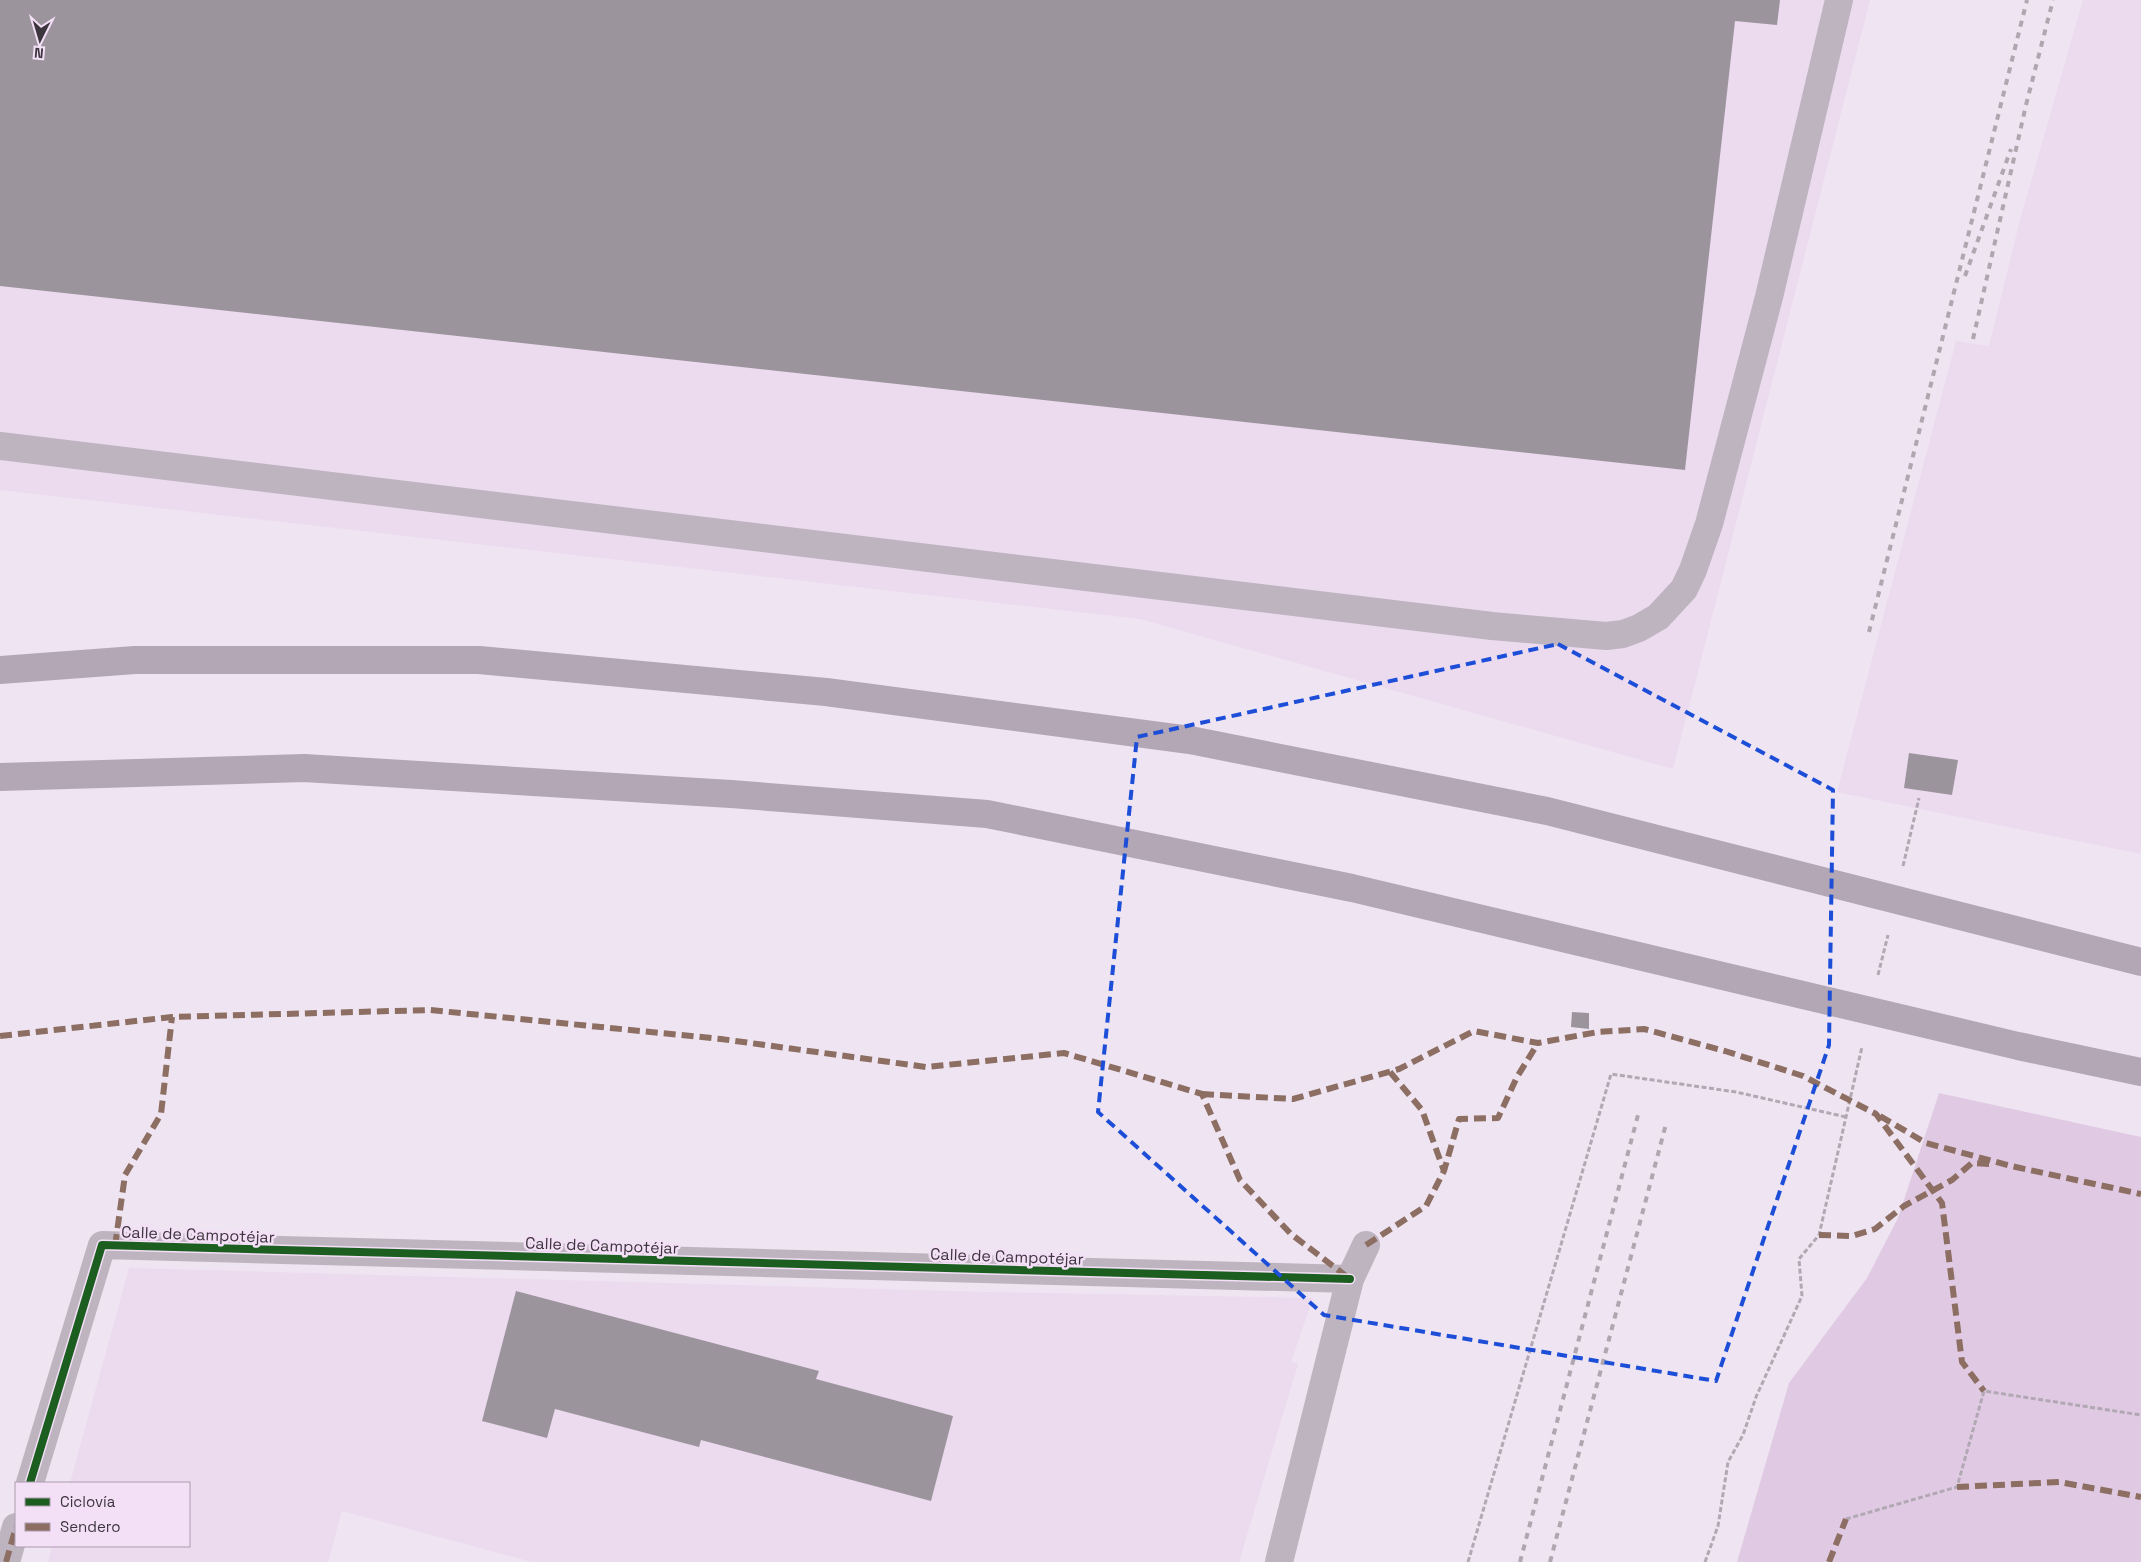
<svg xmlns="http://www.w3.org/2000/svg" width="2141" height="1562" viewBox="0 0 2141 1562" font-family="'Space Grotesk',sans-serif">
  <rect width="100%" height="100%" fill="#efe4f1"/>
  <g fill="#ecdaef">
    <polygon points="0,0 1870,0 1673,769 1140,619 0,490"/>
    <polygon points="2083,0 2141,0 2141,854 1837,792 1956,341 1989,346 2019,224"/>
    <polygon points="129,1268 986,1292 1313,1298 1291,1362 1298,1364 1239,1562 532,1562 342,1511 328,1562 48,1562 52,1546 189,1546 189,1483 70,1483"/>
  </g>
  <polygon fill="#e0cae3" points="1939,1093 2141,1137 2141,1562 1737,1562 1789,1383 1867,1278 1898,1218"/>
  <g fill="#9c949d">
    <polygon points="0,0 1780,0 1777,25 1735,21 1685,470 0,286"/>
    <polygon points="1909,753 1958,760 1952,795 1904,788"/>
    <polygon points="1572,1012 1589,1013 1589,1029 1571,1027"/>
    <polygon points="516,1291 819,1371 816,1379 953,1416 931,1501 701,1440 699,1447 555,1409 547,1438 482,1421"/>
  </g>
  <g fill="none" stroke-linecap="round" stroke-linejoin="round">
    <g stroke="#b1a8b3" stroke-width="3" stroke-dasharray="5 2.5" stroke-linecap="butt">
      <polyline points="1903,866 1919,798"/>
      <polyline points="1878,975 1888,935"/>
      <polyline points="1846,1519 1957,1487 1984,1391 2141,1415"/>
      <polyline points="1468,1562 1611,1074 1736,1092 1846,1117"/>
      <polyline points="1705,1562 1718,1526 1728,1462 1743,1435 1756,1397 1802,1296 1799,1259 1819,1235 1862,1047"/>
    </g>
    <g stroke="#beb4bf" stroke-width="28">
      <polyline points="0,446 1492,626 1606,636 1623,634 1639,628 1658,617 1684,589 1693,570 1709,524 1769,297 1839,0"/>
      <polyline points="30,1483 102,1245 1350,1279"/>
      <polyline points="6,1562 16,1527"/>
      <polyline points="1279,1562 1350,1279 1366,1245"/>
    </g>
    <g stroke="#b3a6b5" stroke-width="28">
      <polyline points="0,670 135,660 479,660 826,692 1190,740 1547,811 2141,962"/>
      <polyline points="0,777 304,768 731,794 987,814 1352,888 2018,1046 2141,1072"/>
    </g>
    <g stroke="#afa7b0" stroke-width="4" stroke-dasharray="6 6" stroke-linecap="butt">
      <polyline points="1965,276 2011,149"/>
      <polyline points="1973,339 2026,105 2053,0"/>
      <polyline points="1869,632 2027,0"/>
      <polyline points="1520,1562 1638,1115"/>
      <polyline points="1550,1562 1666,1124"/>
    </g>
    <g stroke="#8d6e63" stroke-width="6" stroke-dasharray="12 6" stroke-linecap="butt">
      <polyline points="0,1036 172,1017 430,1010 721,1039 926,1067 1064,1053 1202,1094 1240,1180 1291,1234 1350,1279"/>
      <polyline points="1390,1072 1422,1110 1444,1171"/>
      <polyline points="1202,1094 1293,1099 1399,1069 1474,1031 1538,1043 1598,1032 1644,1029 1725,1051 1803,1076 1876,1114 1942,1203 1962,1362 1984,1391"/>
      <polyline points="1880,1116 1926,1143 2011,1166 2141,1194"/>
      <polyline points="1819,1235 1852,1236 1875,1229 1904,1206 1952,1180 1972,1163 1991,1164"/>
      <polyline points="1366,1245 1426,1206 1444,1171 1459,1119 1498,1118 1517,1077 1538,1043"/>
      <polyline points="115,1246 125,1175 161,1114 172,1017"/>
      <polyline points="1957,1487 2059,1482 2141,1497"/>
      <polyline points="6,1562 16,1527"/>
      <polyline points="1829,1562 1846,1519"/>
    </g>
    <defs>
      <polyline id="cycleway" points="30,1483 102,1245 1350,1279"/>
    </defs>
    <use href="#cycleway" stroke="#f3dff6" stroke-width="11"/>
    <use href="#cycleway" stroke="#1b5e20" stroke-width="8"/>
  </g>
  <path fill="none" stroke="#1d4ed8" stroke-width="4" stroke-dasharray="10 6" stroke-linejoin="round" d="M1558,644L1833,790L1829,1045L1716,1381L1324,1315L1098,1112L1137,737Z"/>
  <g text-anchor="middle" stroke-width="5" stroke-linejoin="round" paint-order="stroke">
    <g font-size="16" fill="#3e363f" stroke="#f3dff6">
      <text transform="translate(198 1234) rotate(2)" y="6">Calle de Campotéjar</text>
      <text transform="translate(602 1245) rotate(2)" y="6">Calle de Campotéjar</text>
      <text transform="translate(1007 1256) rotate(2)" y="6">Calle de Campotéjar</text>
    </g>
  </g>
  <rect x="15" y="1482" width="175" height="65" fill="#f3dff6" stroke="#ab9bad"/>
  <rect x="25" y="1498" width="25" height="8" fill="#1b5e20" stroke="#ab9bad"/>
  <text x="60" y="1507" font-size="15" fill="#3e363f">Ciclovía</text>
  <rect x="25" y="1523" width="25" height="8" fill="#8d6e63" stroke="#ab9bad"/>
  <text x="60" y="1532" font-size="15" fill="#3e363f">Sendero</text>
  <g transform="translate(40 40) rotate(185)" stroke="#f3dff6" stroke-width="4" paint-order="stroke">
  <path d="M0-4L9 19L0 12L-9 19Z" fill="#3e363f"/>
  <text y="-8" font-size="14" font-weight="bold" text-anchor="middle" fill="#3e363f">N</text>
  </g>
</svg>
